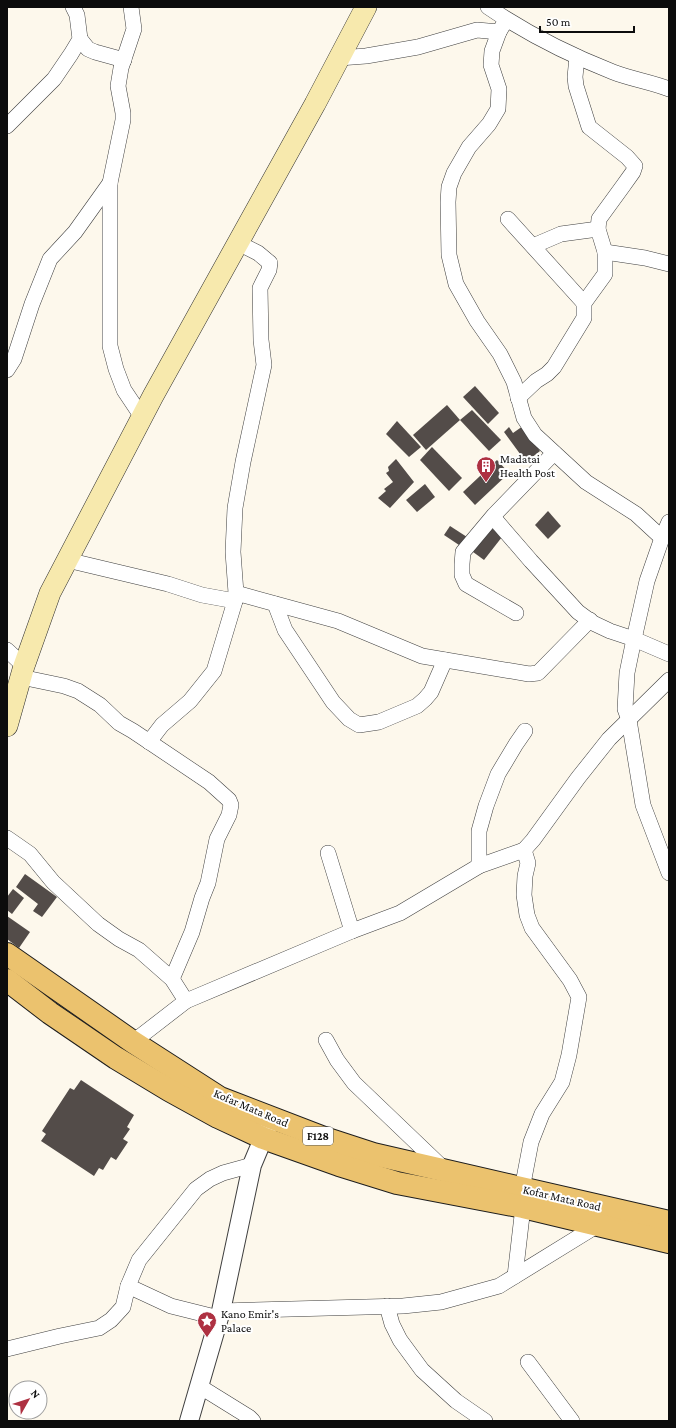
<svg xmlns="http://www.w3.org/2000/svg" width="676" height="1428" viewBox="0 0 676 1428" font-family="'Crimson Pro',serif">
  <rect width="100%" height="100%" fill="#fdf8ec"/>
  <g fill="#534c49">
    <polygon points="475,386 499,413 488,424 463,397"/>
    <polygon points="447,405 460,420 426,450 413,435"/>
    <polygon points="472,410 501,440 489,451 460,420"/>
    <polygon points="397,421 421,447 409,457 386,434"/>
    <polygon points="523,426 540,451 526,462 504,432 509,427 513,433"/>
    <polygon points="432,447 462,478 449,491 420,460"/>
    <polygon points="396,459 414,482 390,508 378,498 386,491 384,489 393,482 386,473 389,471 388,467"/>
    <polygon points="497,460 509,473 475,505 463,492"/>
    <polygon points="425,484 435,497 417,512 406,500"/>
    <polygon points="548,511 561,526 548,539 535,525"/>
    <polygon points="488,525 502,537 484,560 469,549"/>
    <polygon points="450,526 467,537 462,547 444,535"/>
    <polygon points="25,874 57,897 42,917 33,911 38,904 16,887"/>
    <polygon points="13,889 24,898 12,914 7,910 7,897"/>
    <polygon points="7,916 30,932 19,948 7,939"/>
    <polygon points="81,1080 134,1115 127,1127 130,1129 123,1139 128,1142 116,1160 111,1157 103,1170 99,1168 94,1176 41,1141 46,1134 42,1131 70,1088 74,1090"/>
  </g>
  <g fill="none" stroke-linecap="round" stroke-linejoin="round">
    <defs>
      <g id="minor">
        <polyline points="131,7 134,29 121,68 118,86 123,113 123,120 110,183 110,346 116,369 124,390 142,417"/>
        <path d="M488,7C526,33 570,55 613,72C631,79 651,82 669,89"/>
        <polyline points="506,20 499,32 492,51 491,65 499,89 498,109 489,124 469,147 454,173 449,187 448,202 449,255 456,284 477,321 500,354 514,382 524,418 535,435 586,482 636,514 662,538"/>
        <polyline points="80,39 88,49 95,52 124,60"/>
        <polyline points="339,58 366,56 418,47 477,30 499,32"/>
        <polyline points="7,126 54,79 71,54 80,39 77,15 73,7"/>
        <polyline points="508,219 584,303"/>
        <polyline points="533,246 561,234 598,229"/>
        <polyline points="605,252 645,258 669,264"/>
        <polyline points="7,370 14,359 32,304 50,259 75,232 110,183"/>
        <polyline points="518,398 536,381 547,374 554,367 584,318 584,303 605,274 605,252 598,229 599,219 623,186 633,172 635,166 627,157 589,127 576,86 575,77 577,57"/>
        <polyline points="493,517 531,561 578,612 593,623 610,631 634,639 669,654"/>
        <polyline points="669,522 662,538 647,581 634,639 627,673 625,709 629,720 643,805 669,873"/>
        <polyline points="67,560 168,584 202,595 235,601"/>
        <polyline points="236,593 338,621 422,656 529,674 538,673 590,620"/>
        <polyline points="275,604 285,630 333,702 349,719 359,725 379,722 417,706 425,699 431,692 445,660"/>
        <polyline points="516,613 466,584 462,575 462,564 463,552 494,515 554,453"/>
        <polyline points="7,650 24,666"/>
        <polyline points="21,677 64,686 78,691 100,705 119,723 133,731 209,782 229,800 231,805 229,815 217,839 208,883 202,898 192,932 172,979"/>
        <polyline points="149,742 162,725 190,701 214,671 235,601 236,593 233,552 235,508 243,462 264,365 261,340 260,288 269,270 270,263 258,253 238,243"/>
        <polyline points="7,838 30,854 53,882 98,924 119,939 139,950 172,979 186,1001"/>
        <polyline points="328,853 352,931"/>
        <polyline points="479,866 479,831 486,806 498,774 516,744 525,731"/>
        <polyline points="326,1040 337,1060 354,1083 444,1169"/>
        <polyline points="133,1042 186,1001 352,931 400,913 479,866 524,850 533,840 578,778 609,739 669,680"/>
        <polyline points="522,1189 531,1142 542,1114 562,1082 569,1055 579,997 570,980 532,928 527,915 524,895 525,876 528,863 524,850"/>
        <polyline points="515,1276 523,1207"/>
        <polyline points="387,1306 392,1324 400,1340 422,1370 456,1401 485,1421"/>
        <polyline points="221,1311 403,1306 441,1302 499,1286 598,1225"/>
        <polyline points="219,1318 171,1306 128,1286 139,1260 196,1189 210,1179 223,1173 252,1165"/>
        <polyline points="7,1349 60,1336 99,1328 111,1320 123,1307 128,1286"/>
        <polyline points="528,1362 572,1421"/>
        <polyline points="199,1386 249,1417 253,1421"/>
      </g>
      <polyline id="tertiary" points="189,1421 221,1311 252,1165 268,1127"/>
      <polyline id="secondary" points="7,726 24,666 50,593 153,396 315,104 366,7"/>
      <g id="primary">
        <polyline points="7,954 133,1042 220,1098 324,1138 373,1154 669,1222"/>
        <polyline points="7,980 50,1013 116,1058 169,1090 218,1117 263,1138 339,1165 397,1183 523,1207 669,1242"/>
      </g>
    </defs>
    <use href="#minor" stroke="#3f3f3f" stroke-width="16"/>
    <use href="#tertiary" stroke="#3f3f3f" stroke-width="20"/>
    <use href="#secondary" stroke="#2e2e2e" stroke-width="22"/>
    <use href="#primary" stroke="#1d1d1d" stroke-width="24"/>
    <use href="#minor" stroke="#fff" stroke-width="15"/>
    <use href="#tertiary" stroke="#fff" stroke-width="18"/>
    <use href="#secondary" stroke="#f7e9ad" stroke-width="21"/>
    <use href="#primary" stroke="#ebc26e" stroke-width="22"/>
  </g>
  <defs>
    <symbol id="building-pin" viewBox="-11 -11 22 30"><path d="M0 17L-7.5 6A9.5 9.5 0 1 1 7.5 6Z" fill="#ae3142" stroke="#fff"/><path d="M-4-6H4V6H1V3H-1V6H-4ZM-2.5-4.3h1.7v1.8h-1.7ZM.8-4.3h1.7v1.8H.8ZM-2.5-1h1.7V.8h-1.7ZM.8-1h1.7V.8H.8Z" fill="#fff"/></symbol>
    <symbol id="sight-pin" viewBox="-11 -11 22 30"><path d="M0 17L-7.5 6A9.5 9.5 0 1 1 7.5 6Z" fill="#ae3142" stroke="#fff"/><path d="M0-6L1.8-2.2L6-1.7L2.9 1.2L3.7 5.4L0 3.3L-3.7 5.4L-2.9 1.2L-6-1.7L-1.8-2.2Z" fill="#fff"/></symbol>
  </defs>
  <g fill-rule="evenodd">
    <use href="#building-pin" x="475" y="455" width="22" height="30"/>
    <use href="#sight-pin" x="196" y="1310" width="22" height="30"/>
  </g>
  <g text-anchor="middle" stroke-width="4" stroke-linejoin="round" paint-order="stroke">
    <rect fill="#fff" stroke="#555" stroke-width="1" x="303" y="1127" width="30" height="18" rx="3"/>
    <g font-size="11" font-weight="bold" fill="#0c0c0c">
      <text x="318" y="1140">F128</text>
    </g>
    <g font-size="12" fill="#0c0c0c" stroke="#fff" text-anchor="start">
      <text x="500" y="463">Madatai<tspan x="500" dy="14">Health Post</tspan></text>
      <text x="221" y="1318">Kano Emir's<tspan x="221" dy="14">Palace</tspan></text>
    </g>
    <g font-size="12" fill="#0c0c0c" stroke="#fff">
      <text transform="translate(251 1108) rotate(23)" y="4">Kofar Mata Road</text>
      <text transform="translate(562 1198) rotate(13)" y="4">Kofar Mata Road</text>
    </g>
  </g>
  <rect width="676" height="1428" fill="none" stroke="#0c0c0c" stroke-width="16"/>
  <g transform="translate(28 1400) rotate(51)"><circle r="19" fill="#ffffff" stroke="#9e9e9e"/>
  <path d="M0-3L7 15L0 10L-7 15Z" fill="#ae3142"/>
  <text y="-6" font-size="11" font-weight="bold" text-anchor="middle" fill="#0c0c0c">N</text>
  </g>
  <path d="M540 26v6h94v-6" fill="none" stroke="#0c0c0c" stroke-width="2"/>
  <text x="546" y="26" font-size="12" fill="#0c0c0c" stroke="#ffffff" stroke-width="3" paint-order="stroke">50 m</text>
</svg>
